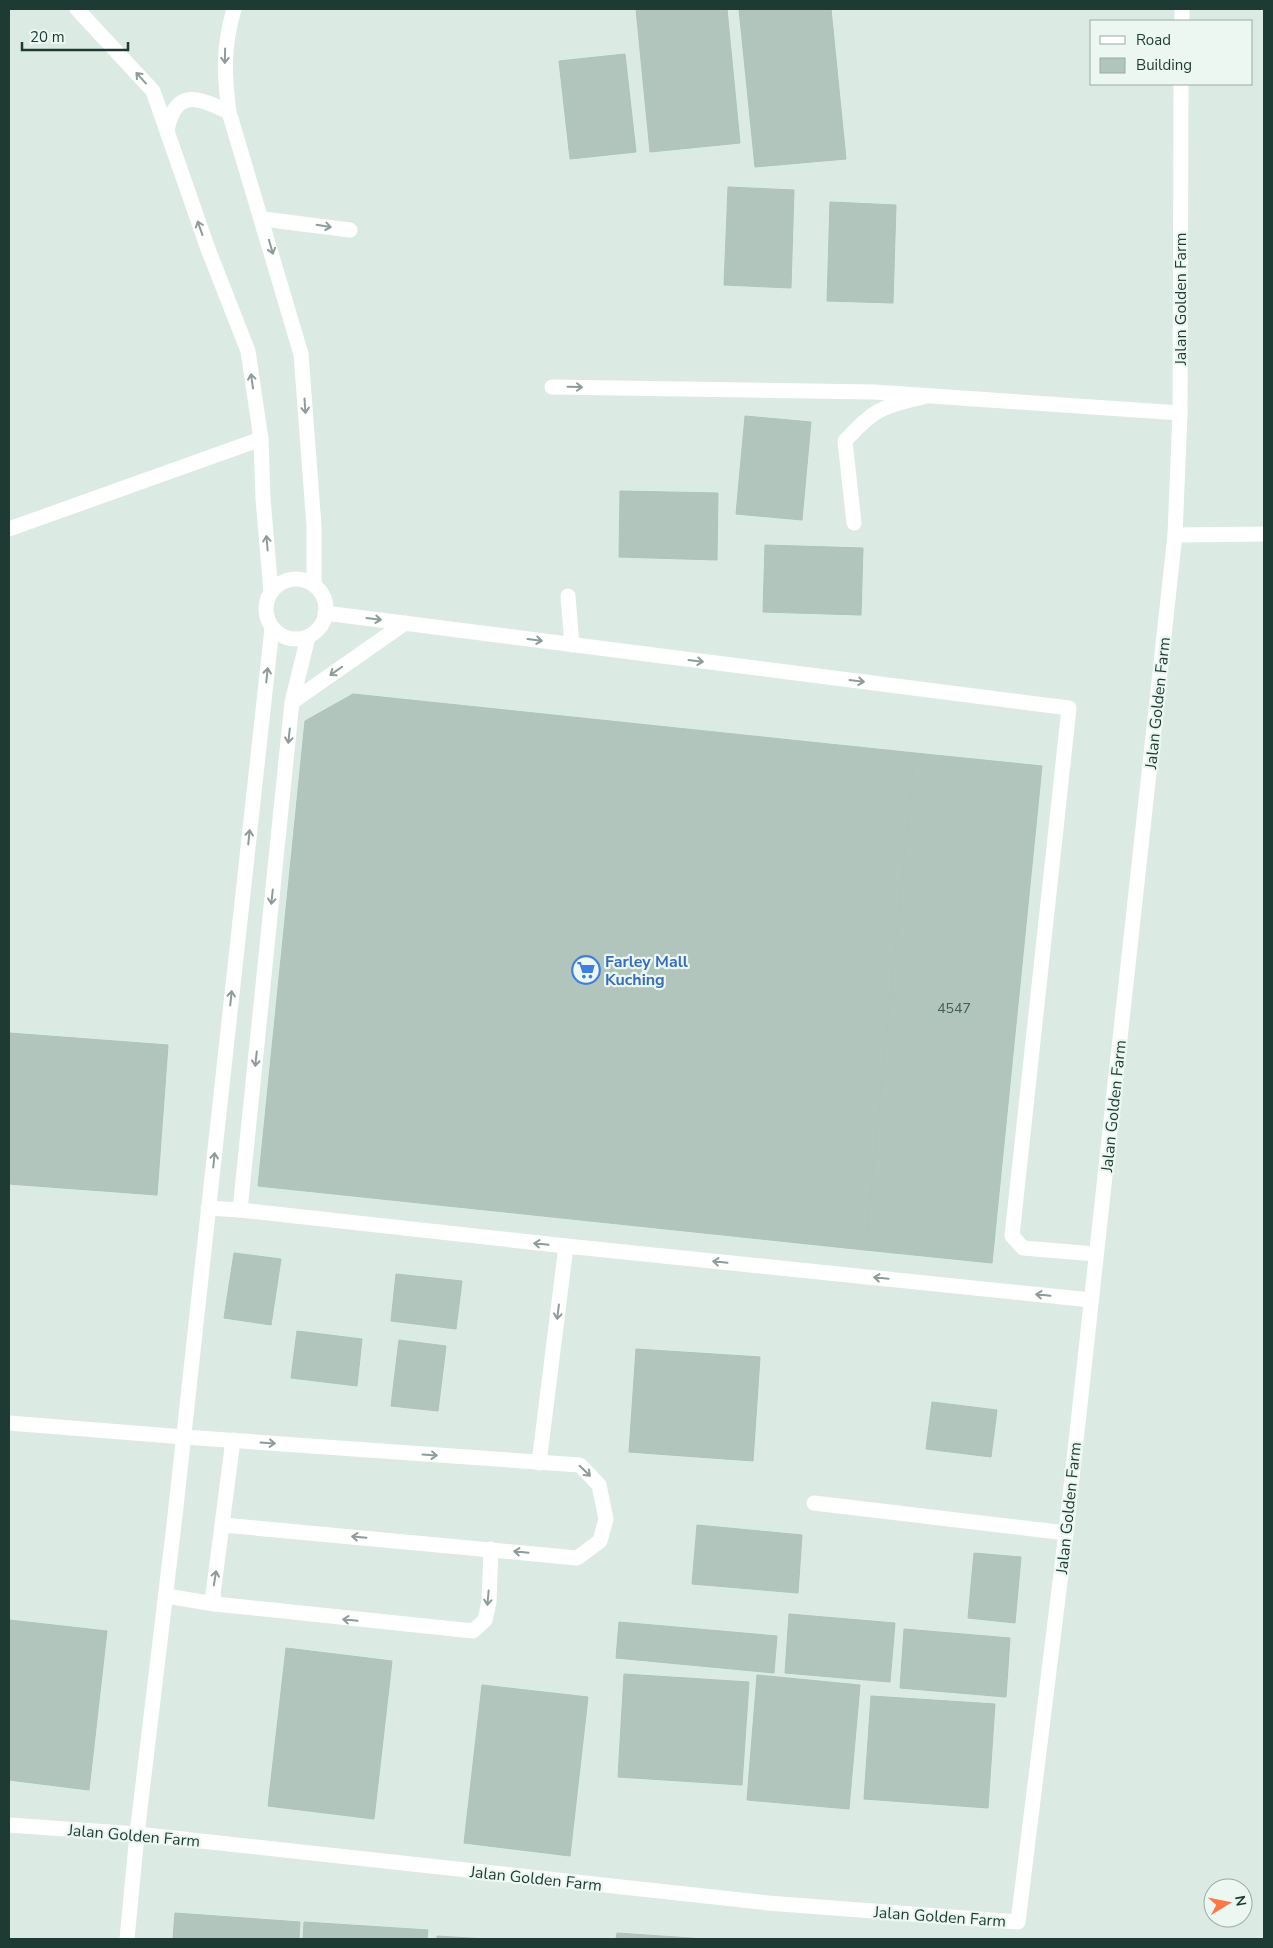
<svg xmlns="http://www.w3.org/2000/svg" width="1273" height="1948" viewBox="0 0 1273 1948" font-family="'Nunito Sans',sans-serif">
  <rect width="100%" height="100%" fill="#dceae4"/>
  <g fill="#b1c5bd" stroke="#aec4bb">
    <polygon points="636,9 727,9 740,143 650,152"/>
    <polygon points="739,9 831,9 846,159 755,167"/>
    <polygon points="625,54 636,152 570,159 559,61"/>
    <polygon points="728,187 794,190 791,288 724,285"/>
    <polygon points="830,202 896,205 893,303 827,301"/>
    <polygon points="745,416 811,422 802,520 736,514"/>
    <polygon points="620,491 718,493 717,560 619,557"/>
    <polygon points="765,545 863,548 861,615 763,612"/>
    <polygon points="353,694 915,753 865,1250 258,1186 305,721"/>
    <polygon points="915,753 1042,766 992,1263 865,1250"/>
    <polygon points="9,1033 168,1045 157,1195 9,1184"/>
    <polygon points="234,1253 281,1259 271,1325 224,1318"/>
    <polygon points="396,1274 462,1281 456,1329 391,1321"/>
    <polygon points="297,1331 362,1339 357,1386 291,1378"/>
    <polygon points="399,1340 446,1346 438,1411 391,1406"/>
    <polygon points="636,1349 760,1357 753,1461 629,1452"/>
    <polygon points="932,1402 997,1410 991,1457 926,1449"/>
    <polygon points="697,1525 802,1535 798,1593 692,1584"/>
    <polygon points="974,1553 1021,1557 1015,1623 968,1618"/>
    <polygon points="789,1614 895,1623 890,1682 785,1673"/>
    <polygon points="9,1620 107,1631 89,1790 9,1780"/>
    <polygon points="619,1622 777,1636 774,1673 616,1658"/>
    <polygon points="904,1629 1010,1638 1006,1697 900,1688"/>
    <polygon points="286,1648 392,1661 374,1819 268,1806"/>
    <polygon points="624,1674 749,1682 742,1785 618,1777"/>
    <polygon points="757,1675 860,1685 849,1809 747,1800"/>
    <polygon points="482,1685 588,1697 570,1856 464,1843"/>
    <polygon points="871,1696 995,1704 988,1808 864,1799"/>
    <polygon points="175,1913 300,1922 299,1939 173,1939"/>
    <polygon points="304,1922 428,1930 427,1939 303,1939"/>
    <polygon points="617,1933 705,1939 616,1939"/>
    <polygon points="437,1936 487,1939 437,1939"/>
  </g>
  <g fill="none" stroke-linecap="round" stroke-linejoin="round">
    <g stroke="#fff" stroke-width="15">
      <polyline points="263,219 350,230"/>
      <path d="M854,523L845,441C874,409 881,407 923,397"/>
      <polyline points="1175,535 1264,534"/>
      <polyline points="568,596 572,645"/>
      <polyline points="325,613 1069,708 1012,1236 1023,1248 1096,1254"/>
      <polyline points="292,702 405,623"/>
      <polyline points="240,1210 566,1246 1091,1300"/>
      <polyline points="184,1437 580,1465 599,1485 606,1519 600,1541 577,1558 223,1525"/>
      <polyline points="233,1440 213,1594 215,1604 473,1631 485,1620 489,1602 491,1549"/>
      <polyline points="539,1463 566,1246"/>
      <polyline points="166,1596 215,1604"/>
    </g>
    <g stroke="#fff" stroke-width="15">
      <polyline points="77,9 153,91 208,249 248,351 261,439 263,499 271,592"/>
      <path d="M234,9C223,47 224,73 229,112L301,354L314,526V585"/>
      <polyline points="1182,21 1182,9"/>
      <path d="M167,130C176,87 198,98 229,112"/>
      <polyline points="552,387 874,392 1180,413"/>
      <polyline points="9,529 261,439"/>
      <circle cx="296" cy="609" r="30"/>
      <polyline points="208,1208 240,1210 292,702 308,637"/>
      <polyline points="9,1423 184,1437"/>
      <polyline points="814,1503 1066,1533"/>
      <polyline points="9,1825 137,1834 768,1903 1018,1922 1066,1533 1175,535 1180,413 1181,84"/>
      <polyline points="127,1939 137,1834 175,1516 272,628"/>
    </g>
  </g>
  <defs><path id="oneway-shaft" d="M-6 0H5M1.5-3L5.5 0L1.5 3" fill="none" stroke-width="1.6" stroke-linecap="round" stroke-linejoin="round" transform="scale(1.25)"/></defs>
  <g stroke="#8e9c99">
    <use href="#oneway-shaft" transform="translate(225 56) rotate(91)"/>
    <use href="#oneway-shaft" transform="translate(141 78) rotate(-132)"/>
    <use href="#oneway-shaft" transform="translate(324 226) rotate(9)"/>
    <use href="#oneway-shaft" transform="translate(200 228) rotate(-109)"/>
    <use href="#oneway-shaft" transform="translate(271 247) rotate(74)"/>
    <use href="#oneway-shaft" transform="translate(252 381) rotate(-98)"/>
    <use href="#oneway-shaft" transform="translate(575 387) rotate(1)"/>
    <use href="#oneway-shaft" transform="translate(305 406) rotate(86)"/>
    <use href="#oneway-shaft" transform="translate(267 543) rotate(-95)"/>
    <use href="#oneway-shaft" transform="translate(374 619) rotate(7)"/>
    <use href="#oneway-shaft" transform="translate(535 640) rotate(7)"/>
    <use href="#oneway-shaft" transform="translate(696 661) rotate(7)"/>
    <use href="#oneway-shaft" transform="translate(336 671) rotate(145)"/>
    <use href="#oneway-shaft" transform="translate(267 675) rotate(-84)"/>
    <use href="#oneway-shaft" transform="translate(857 681) rotate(7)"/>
    <use href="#oneway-shaft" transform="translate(289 736) rotate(96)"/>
    <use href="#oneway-shaft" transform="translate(249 837) rotate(-84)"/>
    <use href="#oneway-shaft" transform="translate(272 897) rotate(96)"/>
    <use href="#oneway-shaft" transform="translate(231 998) rotate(-84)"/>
    <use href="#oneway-shaft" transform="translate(256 1059) rotate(96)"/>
    <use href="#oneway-shaft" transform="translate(214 1160) rotate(-84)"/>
    <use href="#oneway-shaft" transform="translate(541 1244) rotate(-174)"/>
    <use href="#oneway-shaft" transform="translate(720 1262) rotate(-174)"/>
    <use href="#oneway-shaft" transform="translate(881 1278) rotate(-174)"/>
    <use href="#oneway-shaft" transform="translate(1043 1295) rotate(-174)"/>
    <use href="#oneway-shaft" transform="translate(558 1312) rotate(97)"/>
    <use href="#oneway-shaft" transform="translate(268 1443) rotate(4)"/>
    <use href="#oneway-shaft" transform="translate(430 1455) rotate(4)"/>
    <use href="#oneway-shaft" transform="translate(585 1471) rotate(44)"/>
    <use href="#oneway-shaft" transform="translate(359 1537) rotate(-175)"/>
    <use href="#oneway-shaft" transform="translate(521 1552) rotate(-174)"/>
    <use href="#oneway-shaft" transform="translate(215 1578) rotate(-81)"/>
    <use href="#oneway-shaft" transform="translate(488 1598) rotate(95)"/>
    <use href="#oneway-shaft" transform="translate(350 1620) rotate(-174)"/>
  </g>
  <defs>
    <symbol id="supermarket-ring" viewBox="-11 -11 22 22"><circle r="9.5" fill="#ecf7f2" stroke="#3f7fe0" stroke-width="1.5"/><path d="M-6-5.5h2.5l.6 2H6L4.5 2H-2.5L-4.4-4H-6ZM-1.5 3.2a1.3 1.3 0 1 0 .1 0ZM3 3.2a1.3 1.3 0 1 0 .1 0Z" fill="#3f7fe0"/></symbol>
  </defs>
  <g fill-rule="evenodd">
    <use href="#supermarket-ring" x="570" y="954" width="32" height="32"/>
  </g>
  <g text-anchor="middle" stroke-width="4.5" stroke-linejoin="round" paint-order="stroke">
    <g font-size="14" fill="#425d56">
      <text x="954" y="1013">4547</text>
    </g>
    <g font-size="16" fill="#1d3a33" stroke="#ecf7f2">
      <text transform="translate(1180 299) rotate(-90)" y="6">Jalan Golden Farm</text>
      <text transform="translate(1157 703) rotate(-84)" y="6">Jalan Golden Farm</text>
      <text transform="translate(1113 1106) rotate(-84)" y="6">Jalan Golden Farm</text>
      <text transform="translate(1068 1508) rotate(-84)" y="6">Jalan Golden Farm</text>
      <text transform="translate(134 1835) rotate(5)" y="6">Jalan Golden Farm</text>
      <text transform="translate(536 1878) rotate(6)" y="6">Jalan Golden Farm</text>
      <text transform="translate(940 1916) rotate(4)" y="6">Jalan Golden Farm</text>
    </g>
    <g font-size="16" font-weight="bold" fill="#366cbe" stroke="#ecf7f2" text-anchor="start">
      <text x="605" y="967">Farley Mall<tspan x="605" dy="18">Kuching</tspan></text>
    </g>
  </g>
  <rect width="1273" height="1948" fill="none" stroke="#1d3a33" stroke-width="20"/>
  <rect x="1090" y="20" width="162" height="65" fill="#ecf7f2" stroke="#99aba6"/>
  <rect x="1100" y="36" width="25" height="8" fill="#ffffff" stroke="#99aba6"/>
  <text x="1136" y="45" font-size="15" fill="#1d3a33">Road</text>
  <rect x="1100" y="58" width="25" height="15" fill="#b1c5bd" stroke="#99aba6"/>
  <text x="1136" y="70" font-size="15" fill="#1d3a33">Building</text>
  <g transform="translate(1228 1903) rotate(80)"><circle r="24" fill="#ecf7f2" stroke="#99aba6"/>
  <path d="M0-4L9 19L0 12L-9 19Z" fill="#fe7846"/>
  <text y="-8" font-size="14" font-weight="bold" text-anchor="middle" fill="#1d3a33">N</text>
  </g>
  <path d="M22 42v8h106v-8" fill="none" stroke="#1d3a33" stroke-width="2.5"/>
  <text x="30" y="42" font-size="15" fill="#1d3a33" stroke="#ecf7f2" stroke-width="4" paint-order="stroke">20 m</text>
</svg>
